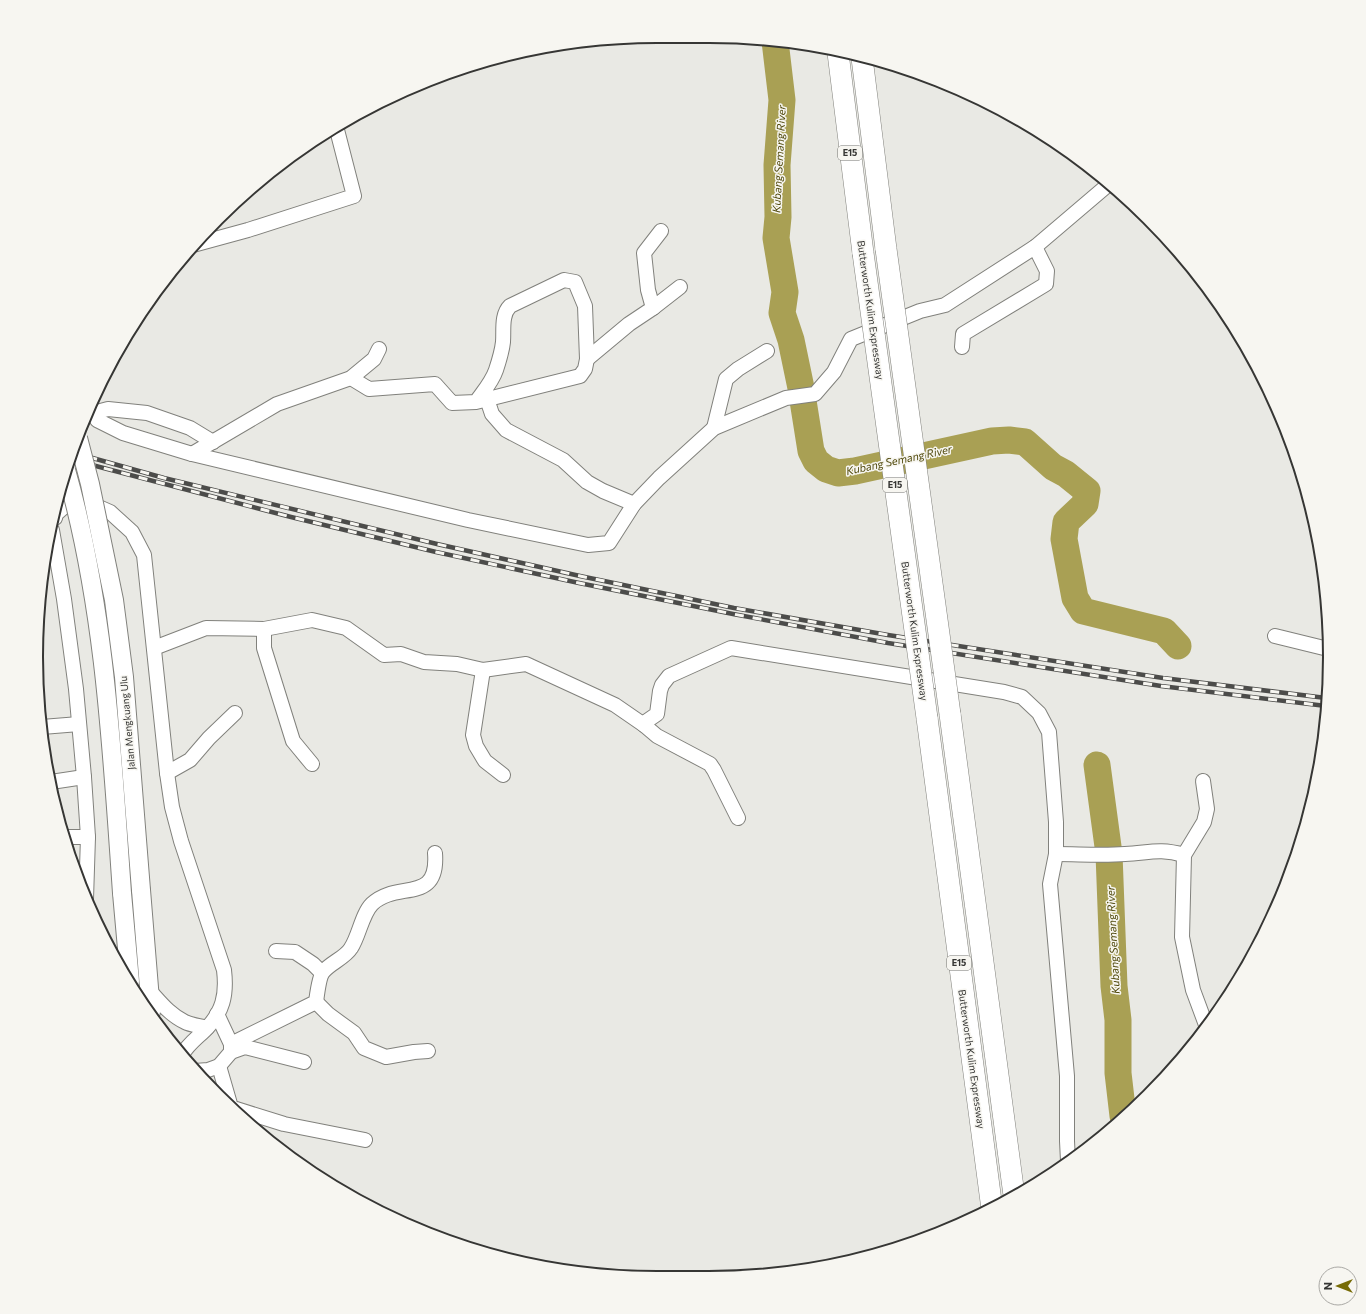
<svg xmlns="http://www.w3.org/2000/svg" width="1366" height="1314" viewBox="0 0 1366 1314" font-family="Commissioner,sans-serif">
  <rect width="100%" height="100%" fill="#e9e9e4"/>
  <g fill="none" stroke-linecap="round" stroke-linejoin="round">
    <g stroke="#a9a054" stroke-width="27">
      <polyline points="775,41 782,100 777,165 778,217 776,238 785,292 782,313 791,340 801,388 811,451 816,461 826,469 838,473 855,471 992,441 1009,440 1025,442 1053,467 1066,474 1087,491 1085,504 1066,522 1064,539 1075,598 1083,611 1164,631 1178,646"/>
      <polyline points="1097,765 1109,854 1114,986 1118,1020 1118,1073 1123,1116"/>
    </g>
    <defs>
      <g id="minor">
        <polyline points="193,245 248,230 354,196 336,126"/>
        <polyline points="653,308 680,287"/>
        <polyline points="962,347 963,334 1046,284 1047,271 1035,247"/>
        <polyline points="587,359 629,324 653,308 648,290 644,253 661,231"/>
        <path d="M351,378L369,389L435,384L452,403L476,402C483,392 492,382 496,370C499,361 502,351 503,342C504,330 501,315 510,306L564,280L575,282L585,306L587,359L585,369L580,376L476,402"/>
        <polyline points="487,399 492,414 506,430 563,460 587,482 603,491 634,504"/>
        <polyline points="91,410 97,420 123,433 192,454 468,520 588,545 609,543 634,504 659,478 714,428 786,398 815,394 834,372 851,339 920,311 945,305 1035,247 1109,184"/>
        <polyline points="93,413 108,409 147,413 190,428 213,442"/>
        <polyline points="714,428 726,379 738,369 767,351"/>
        <polyline points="192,454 277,404 351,378 374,359 379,349"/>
        <path d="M55,518L56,514L65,506L85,501L110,512L132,532L144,555L167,773L172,807L181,841L224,970C227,995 223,1012 205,1030C197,1038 187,1045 182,1055"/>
        <polyline points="52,530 64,599 76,689 84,777 88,837 86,899"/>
        <polyline points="264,629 264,648 293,741 312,764"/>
        <polyline points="1275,636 1328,649"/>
        <polyline points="154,648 206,628 264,629 312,620 346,628 384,655 401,654 424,662 457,664 483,670 526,664 615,705 644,725 657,736 710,764 714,770 738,818"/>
        <polyline points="483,670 473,735 476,746 485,761 503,775"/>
        <polyline points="644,725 644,723 657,714 660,691 662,685 669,676 731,648 1004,692 1022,697 1039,713 1049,732 1056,822 1056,854 1050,884 1067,1076 1067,1141 1068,1161"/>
        <polyline points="42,727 79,724"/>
        <polyline points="167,773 190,760 209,738 235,713"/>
        <polyline points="51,782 84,777"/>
        <polyline points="64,837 88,837"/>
        <path d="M1056,854C1079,854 1102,856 1125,854C1149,853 1159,848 1184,855L1204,822L1207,809L1203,781"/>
        <polyline points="1184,855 1182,937 1193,990 1206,1025"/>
        <polyline points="276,951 295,952 313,964 322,973"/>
        <path d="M149,990C160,1002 170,1015 185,1022C191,1025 200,1026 207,1028"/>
        <polyline points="316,1002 328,1014 354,1033 364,1048 386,1057 414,1052 428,1051"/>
        <polyline points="217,1014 231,1044 231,1052"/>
        <path d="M231,1044L316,1002C317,995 319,977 323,972C330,963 345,958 351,948C359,936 362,914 372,904C397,880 439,905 435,853"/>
        <polyline points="219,1066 230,1104"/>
        <polyline points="195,1071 208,1070 219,1066 231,1052 245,1047 304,1062"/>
        <polyline points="236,1109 284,1124 365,1140"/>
      </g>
      <g id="major">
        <polyline points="141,890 151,1012"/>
        <polyline points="122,893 130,982"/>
      </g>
      <g id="highway">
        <polyline points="838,53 863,253"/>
        <polyline points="862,58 886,249"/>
        <polyline points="950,714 1014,1195"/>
        <polyline points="927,718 992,1209"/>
      </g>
    </defs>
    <use href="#minor" stroke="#81817c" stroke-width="16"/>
    <use href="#major" stroke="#81817c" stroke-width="20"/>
    <use href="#highway" stroke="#81817c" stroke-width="22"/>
    <use href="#minor" stroke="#fff" stroke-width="14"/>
    <use href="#major" stroke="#fff" stroke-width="18"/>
    <use href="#highway" stroke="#fff" stroke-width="21"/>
    <defs>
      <g id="rail">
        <polyline points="71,452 164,478 437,544 580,576 734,608 888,635 1163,678 1326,698"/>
        <polyline points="69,459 291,517 436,552 579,583 733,614 888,643 1161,686 1326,706"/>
      </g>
    </defs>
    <use href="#rail" stroke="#4c4c4a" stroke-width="4.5"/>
    <use href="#rail" stroke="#f7f6f1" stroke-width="3" stroke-dasharray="9" stroke-linecap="butt"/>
    <defs>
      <g id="major-bridge">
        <polyline points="78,438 90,484 114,600 124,677 141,890"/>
        <path d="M66,470C105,607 112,751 122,893"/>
      </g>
      <g id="highway-bridge">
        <polyline points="886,249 950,714"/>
        <polyline points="863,253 927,718"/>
      </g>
    </defs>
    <use href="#major-bridge" stroke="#81817c" stroke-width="20" stroke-linecap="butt"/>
    <use href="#highway-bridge" stroke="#81817c" stroke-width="22" stroke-linecap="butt"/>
    <use href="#major-bridge" stroke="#fff" stroke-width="18"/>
    <use href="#highway-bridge" stroke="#fff" stroke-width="21"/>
  </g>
  <g text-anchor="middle" stroke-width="3" stroke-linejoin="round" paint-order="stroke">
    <g fill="#f7f6f1" stroke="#70706d" stroke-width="1">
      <rect x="838" y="146" width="24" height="14" rx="3"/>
      <rect x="883" y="478" width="24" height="14" rx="3"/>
      <rect x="947" y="956" width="24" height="14" rx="3"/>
    </g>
    <g font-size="9" font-weight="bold" fill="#363634">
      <text x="850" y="156">E15</text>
      <text x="895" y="488">E15</text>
      <text x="959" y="966">E15</text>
    </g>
    <g font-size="10" fill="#363634" stroke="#f7f6f1">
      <text transform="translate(871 310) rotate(82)" y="4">Butterworth Kulim Expressway</text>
      <text transform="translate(915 631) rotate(82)" y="4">Butterworth Kulim Expressway</text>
      <text transform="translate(127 723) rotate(-95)" y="4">Jalan Mengkuang Ulu</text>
      <text transform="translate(972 1059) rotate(82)" y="4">Butterworth Kulim Expressway</text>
    </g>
    <g font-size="11" font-style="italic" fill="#50490c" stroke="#f7f6f1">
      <text transform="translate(779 159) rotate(-87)" y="4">Kubang Semang River</text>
      <text transform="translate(899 460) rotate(-12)" y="4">Kubang Semang River</text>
      <text transform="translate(1113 940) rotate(-93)" y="4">Kubang Semang River</text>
    </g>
  </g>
  <path d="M0 0H1366V1314H0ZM657 43H709A614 614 0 0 1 1323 657V657A614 614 0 0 1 709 1271H657A614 614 0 0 1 43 657V657A614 614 0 0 1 657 43Z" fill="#f7f6f1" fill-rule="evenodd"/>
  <path fill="none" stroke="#363634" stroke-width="2" d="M657 43H709A614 614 0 0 1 1323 657V657A614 614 0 0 1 709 1271H657A614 614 0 0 1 43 657V657A614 614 0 0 1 657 43Z"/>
  <g transform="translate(1338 1286) rotate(270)"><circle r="19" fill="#f7f6f1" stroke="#aaa9a5"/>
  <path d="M0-3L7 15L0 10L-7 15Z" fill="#776b05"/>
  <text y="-6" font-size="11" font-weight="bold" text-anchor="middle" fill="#363634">N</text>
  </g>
</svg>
